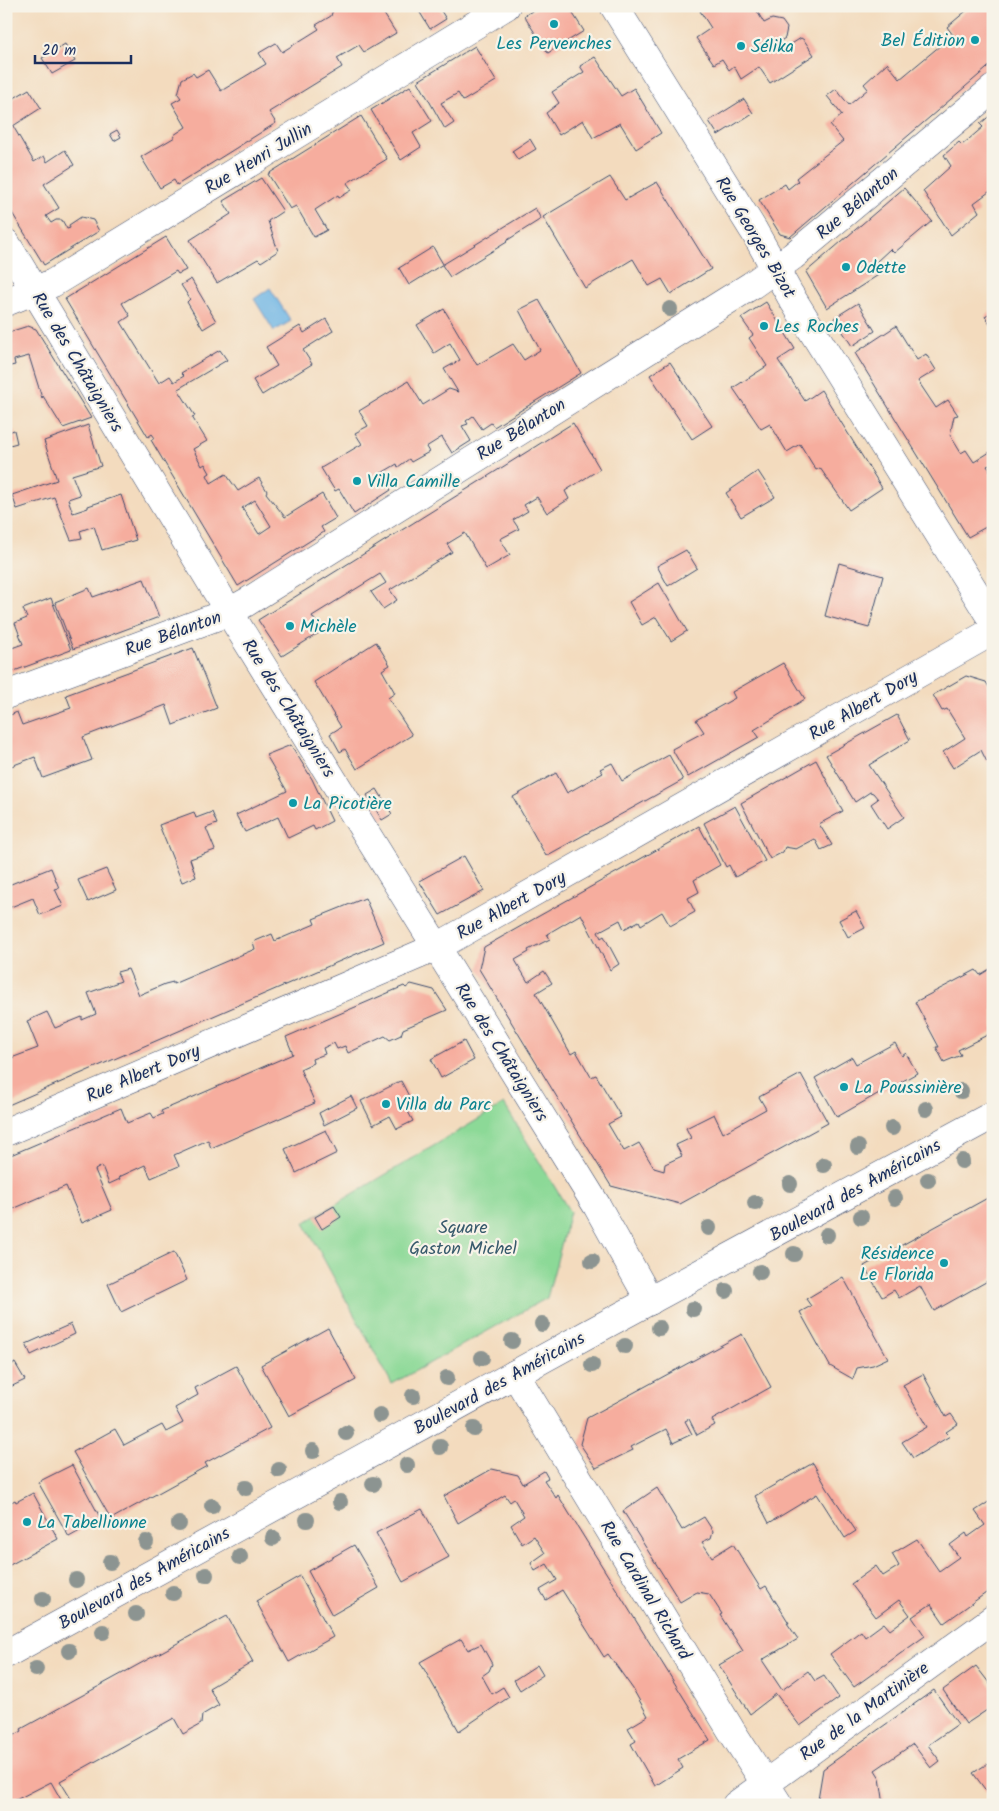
<svg xmlns="http://www.w3.org/2000/svg" width="999" height="1811" viewBox="0 0 999 1811" font-family="Kalam,sans-serif">
  <rect width="100%" height="100%" fill="#f7f3e8"/>
  <filter id="ink" filterUnits="userSpaceOnUse"><feTurbulence type="fractalNoise" baseFrequency=".02" numOctaves="2"/><feDisplacementMap in="SourceGraphic" scale="10" xChannelSelector="R" yChannelSelector="G"/><feConvolveMatrix kernelMatrix="1 2 1 2 8 2 1 2 1" color-interpolation-filters="sRGB"/></filter>
  <filter id="wash" filterUnits="userSpaceOnUse"><feTurbulence type="fractalNoise" baseFrequency=".0096" numOctaves="4" result="noise"/><feDisplacementMap in="SourceGraphic" scale="20" xChannelSelector="R" yChannelSelector="G"/><feGaussianBlur stdDeviation="1.12" result="paint"/><feColorMatrix in="noise" values="0 0 0 0 0 0 0 0 0 0 0 0 0 0 0 0 0 1.4 0 .05"/><feComposite in="paint" operator="in"/></filter>
  <g filter="url(#wash)">
    <rect width="100%" height="100%" fill="#f3dbbe"/>
    <polygon fill="#8cd997" stroke="#54847a" points="504,1104 570,1212 547,1298 392,1384 304,1223"/>
    <polygon fill="#6cb4e4" stroke="#4472a1" points="270,288 291,321 274,331 254,299"/>
    <g id="blocks">
      <g fill="#f6ad9e" fill-rule="evenodd">
        <polygon points="334,6 397,6 384,14 396,33 364,52 359,45 337,58 342,67 269,112 276,123 177,185 174,180 160,188 141,157 175,137 174,135 186,127 172,103 181,98 178,94 182,79 193,73 196,77 208,70 221,91 266,64 259,53 276,43 282,52 319,29 316,25 331,16"/>
        <polygon points="416,6 438,6 446,19 430,29"/>
        <polygon points="540,6 568,6 584,31 548,53 524,16"/>
        <polygon points="707,6 754,6 764,23 772,19 782,21 787,28 785,38 778,43 782,50 801,38 804,40 814,55 770,83 759,67 741,79 734,66 729,70 722,59 714,64 696,38 711,28 700,11"/>
        <polygon points="972,6 993,6 993,63 790,237 780,234 759,200 785,184 788,189 798,181 796,178 843,141 830,125 842,115 827,96 836,89 849,105 868,89 864,84 887,63 900,79 953,35 947,27"/>
        <polygon points="65,44 75,61 52,74 42,58"/>
        <polygon points="475,46 496,81 463,101 458,93 441,103 454,123 445,129 418,81"/>
        <polygon points="595,57 621,96 634,88 661,133 636,149 620,123 593,138 583,120 559,135 546,113 559,103 552,92 584,72 580,66"/>
        <polygon points="410,86 432,121 413,133 421,147 401,160 371,110"/>
        <polygon points="29,89 41,108 13,126 34,162 44,156 47,162 65,150 74,165 44,184 59,208 46,216 51,223 56,220 62,220 67,229 70,228 69,225 81,217 93,220 99,231 44,265 6,203 6,103"/>
        <polygon points="744,99 753,113 718,135 709,121"/>
        <polygon points="993,113 993,189 974,203 979,212 951,235 923,191 951,166 944,155 959,142 962,145 983,127 980,124"/>
        <polygon points="361,116 387,159 347,183 352,190 339,198 338,195 315,210 327,230 314,237 296,206 290,209 268,174"/>
        <polygon points="117,130 121,137 114,141 110,134"/>
        <polygon points="530,139 536,149 518,160 512,151"/>
        <polygon points="610,177 625,200 657,182 711,269 671,294 662,279 649,286 633,259 585,288 543,217"/>
        <polygon points="261,178 283,211 268,221 278,251 261,262 258,259 217,283 190,240 231,214 223,201"/>
        <polygon points="904,188 932,221 894,253 890,249 876,262 883,272 827,308 806,272"/>
        <polygon points="535,208 541,219 506,241 507,242 450,277 442,265"/>
        <path d="M166,237L186,270L178,274L176,271L122,303L130,316L121,322L159,383L170,376L174,382L184,376L181,373L220,350L227,360L178,389L195,416L192,417L207,441L193,449L202,466L205,464L210,473L207,475L211,483L226,474L238,491L259,478L267,491L266,493L285,517L322,494L336,518L321,527L324,532L238,586L151,440L155,438L152,434L148,437L65,299ZM255,500L271,526L259,534L242,508Z"/>
        <polygon points="433,247 443,264 409,285 399,268"/>
        <polygon points="191,279 216,321 203,329 187,302 190,299 181,285"/>
        <polygon points="539,300 581,373 494,427 491,423 482,429 473,416 466,421 468,424 462,426 471,441 452,453 442,437 426,447 429,452 411,462 409,459 398,467 397,464 380,474 391,490 354,514 339,489 335,491 321,468 362,444 355,433 368,426 359,411 408,381 423,405 449,389 458,392 444,369 460,360 450,343 434,353 417,325 444,309 477,365 513,344 524,360 540,350 519,310"/>
        <polygon points="766,302 795,349 778,360 805,401 821,390 882,488 849,510 820,468 816,470 800,444 787,452 770,424 761,429 733,388 767,366 749,338 753,335 741,318"/>
        <polygon points="858,303 875,331 852,346 834,318"/>
        <polygon points="993,311 993,328 985,316"/>
        <polygon points="326,319 333,331 303,350 312,364 262,395 253,380 277,366 266,347 300,326 304,333"/>
        <polygon points="28,326 36,329 91,418 63,428 43,396 42,398 29,356 14,360 15,365 6,367 6,333"/>
        <polygon points="896,326 917,360 926,354 936,370 918,381 936,408 948,400 958,415 954,416 950,435 961,453 966,450 974,462 990,452 993,457 993,463 987,466 993,475 993,523 968,537 855,353"/>
        <polygon points="670,362 712,426 692,439 650,375"/>
        <polygon points="573,423 600,469 565,491 569,499 547,513 537,497 524,505 528,511 513,520 519,529 500,539 510,555 486,569 465,533 447,544 452,552 390,590 397,600 383,609 371,592 386,583 380,574 312,616 322,631 282,656 258,620"/>
        <polygon points="88,425 101,466 72,475 80,495 68,499 73,513 88,508 88,506 121,495 136,540 102,550 94,526 80,531 82,538 71,540 54,497 17,509 12,495 57,480 44,441"/>
        <polygon points="14,430 17,443 6,446 6,433"/>
        <polygon points="758,471 775,497 741,517 726,493"/>
        <polygon points="686,550 697,568 668,586 657,566"/>
        <polygon points="839,563 883,576 869,628 825,616"/>
        <polygon points="144,579 159,617 73,649 55,602 89,588 93,597"/>
        <polygon points="659,583 687,631 671,641 656,617 642,625 629,602"/>
        <polygon points="51,598 71,650 6,674 6,650 23,644 15,623 27,618 23,609"/>
        <polygon points="376,642 390,665 382,670 395,693 388,698 412,735 357,769 345,749 340,752 330,734 341,727 314,682"/>
        <polygon points="193,648 217,708 173,725 166,705 83,737 92,760 43,778 35,757 6,768 6,717 17,712 22,725 71,708 66,695"/>
        <polygon points="783,663 805,699 754,730 759,737 688,777 672,749 704,732 696,720 735,698 732,692"/>
        <polygon points="966,676 986,682 993,694 993,758 987,762 981,750 953,768 943,752 965,738 947,709 942,711 933,695"/>
        <polygon points="897,715 910,740 869,765 904,817 887,829 871,804 878,799 873,793 870,792 855,802 826,755"/>
        <polygon points="291,745 312,779 332,821 315,830 313,826 288,838 278,817 245,832 236,815 287,791 266,755"/>
        <polygon points="669,755 683,780 546,856 513,797 556,773 567,793 603,773 600,769 612,763 622,781"/>
        <polygon points="816,760 843,811 819,824 832,845 821,850 815,839 796,849 785,847 783,852 770,859 741,803"/>
        <polygon points="377,789 392,814 382,820 367,795"/>
        <polygon points="735,806 765,861 735,877 729,865 726,867 704,823"/>
        <polygon points="194,812 196,818 212,812 217,824 206,828 215,850 190,859 196,877 182,882 159,825"/>
        <polygon points="699,826 720,865 694,880 699,892 688,898 695,912 670,926 662,912 641,925 639,921 624,929 620,920 598,932 601,938 604,936 619,964 610,970 581,914 547,934 550,939 528,950 529,952 515,960 528,982 544,971 552,983 536,993 571,1054 576,1051 591,1077 596,1075 621,1117 608,1124 624,1151 639,1143 654,1168 664,1171 665,1164 682,1156 676,1145 691,1138 686,1128 714,1114 723,1133 766,1109 759,1097 801,1074 828,1123 680,1204 611,1186 479,969 484,947"/>
        <polygon points="464,856 484,891 440,915 419,881"/>
        <polygon points="51,868 59,888 55,889 63,906 40,915 33,898 6,909 6,886"/>
        <polygon points="106,869 116,890 88,902 78,880"/>
        <polygon points="365,898 384,942 6,1106 6,1060 38,1048 27,1021 47,1012 55,1028 82,1017 82,1020 96,1014 88,993 121,981 117,972 128,969 139,995 165,984 173,982 173,984 255,949 253,942 272,934 275,941 315,924 313,919"/>
        <polygon points="856,911 865,928 848,937 839,920"/>
        <polygon points="993,967 993,1032 958,1050 961,1055 944,1062 936,1047 939,1047 915,1002 976,970 980,975"/>
        <polygon points="411,984 434,990 447,1010 403,1029 401,1035 390,1040 385,1036 348,1053 345,1046 337,1049 334,1043 323,1048 325,1054 312,1059 313,1063 300,1069 315,1103 211,1148 208,1140 174,1155 179,1166 151,1178 145,1165 119,1177 120,1179 109,1184 102,1166 95,1170 112,1210 82,1223 66,1186 6,1212 6,1157 121,1108 127,1123 151,1113 154,1118 163,1114 161,1111 293,1054 286,1037 404,986 406,988"/>
        <polygon points="464,1041 474,1060 441,1078 431,1059"/>
        <polygon points="895,1043 902,1056 906,1053 917,1073 901,1082 899,1086 890,1091 888,1088 837,1117 815,1078 852,1057 856,1064"/>
        <polygon points="401,1081 412,1102 405,1106 413,1121 397,1129 390,1116 373,1125 361,1101"/>
        <polygon points="351,1096 357,1108 324,1125 319,1113"/>
        <polygon points="326,1130 337,1153 296,1173 285,1149"/>
        <polygon points="993,1195 993,1258 991,1259 993,1262 993,1278 934,1311 920,1286 899,1298 894,1290 882,1297 864,1266"/>
        <polygon points="334,1206 341,1217 322,1229 315,1217"/>
        <polygon points="174,1252 187,1280 121,1312 108,1284"/>
        <polygon points="843,1277 888,1358 873,1365 857,1368 853,1379 830,1366 800,1312 811,1306 806,1299"/>
        <polygon points="71,1324 75,1334 31,1355 26,1344"/>
        <polygon points="328,1328 356,1380 289,1416 261,1365"/>
        <polygon points="742,1334 771,1387 712,1420 715,1425 697,1435 689,1419 685,1421 692,1434 673,1443 666,1429 631,1447 633,1450 596,1468 580,1444 587,1418"/>
        <polygon points="15,1363 25,1380 6,1389 6,1367"/>
        <polygon points="236,1366 270,1428 205,1463 207,1466 111,1519 73,1452 115,1429 124,1445 162,1425 166,1432 183,1423 175,1408 198,1395 195,1388"/>
        <polygon points="923,1374 946,1417 951,1414 958,1424 946,1432 950,1436 913,1458 902,1442 927,1427 903,1385"/>
        <polygon points="813,1463 827,1488 856,1531 845,1538 817,1494 769,1523 755,1496"/>
        <polygon points="72,1465 101,1519 69,1537 38,1482"/>
        <polygon points="492,1469 518,1475 523,1484 544,1471 548,1478 544,1480 556,1498 558,1495 569,1513 710,1740 678,1759 683,1768 655,1786 631,1744 636,1741 628,1728 648,1716 633,1689 608,1654 604,1657 562,1590 546,1600 540,1590 557,1580 547,1564 535,1571 531,1563 545,1553 534,1536 522,1544 511,1525 524,1516 514,1499 510,1502 505,1495 458,1523 444,1496"/>
        <polygon points="657,1488 682,1530 704,1517 713,1531 711,1538 702,1542 712,1557 733,1544 761,1589 766,1586 789,1623 787,1623 798,1639 762,1660 782,1690 808,1671 815,1681 824,1676 839,1698 800,1726 776,1694 750,1714 719,1665 743,1651 720,1615 722,1614 709,1594 697,1592 680,1602 623,1511"/>
        <polygon points="33,1493 58,1539 6,1567 6,1505 15,1500 16,1502"/>
        <polygon points="993,1499 993,1588 944,1623 931,1604 912,1617 925,1636 854,1687 830,1654 861,1631 865,1637 884,1623 890,1630 910,1615 899,1600 876,1617 851,1584 876,1566 883,1576 899,1566 892,1554 917,1539 939,1571 959,1557 950,1545 966,1533 968,1537 985,1525 975,1511"/>
        <polygon points="422,1509 449,1557 403,1582 376,1533"/>
        <polygon points="354,1545 379,1588 332,1615 308,1571"/>
        <polygon points="300,1576 333,1637 289,1662 256,1601"/>
        <polygon points="227,1616 253,1662 209,1688 219,1705 202,1715 201,1724 183,1734 174,1718 60,1781 73,1802 68,1805 64,1805 51,1782 6,1805 6,1740 22,1731 21,1729"/>
        <polygon points="461,1639 468,1650 481,1644 492,1664 489,1671 482,1676 492,1694 503,1687 509,1697 459,1731 420,1662"/>
        <polygon points="537,1665 543,1675 520,1690 514,1680"/>
        <polygon points="976,1666 993,1688 993,1706 966,1724 943,1690"/>
        <polygon points="934,1690 958,1724 928,1745 940,1761 931,1768 913,1744 875,1770 880,1778 884,1805 817,1805 823,1769"/>
        <polygon points="987,1764 993,1772 993,1800 973,1773"/>
      </g>
    </g>
  </g>
  <g filter="url(#ink)">
    <use href="#blocks" fill-opacity="0" stroke="#3b496c" stroke-width="1"/>
    <g fill="none" stroke-linecap="round" stroke-linejoin="round">
      <defs>
        <g id="minor">
          <polyline points="614,6 754,231 790,295 993,621"/>
          <polyline points="6,243 229,612 597,1206 650,1301"/>
          <polyline points="6,302 53,283 506,6"/>
          <polyline points="6,695 229,612 247,602 752,285 793,256 993,89"/>
          <polyline points="6,1132 437,947 993,631"/>
          <polyline points="515,1374 731,1730 779,1805"/>
          <polyline points="6,1654 588,1334 993,1115"/>
          <polyline points="736,1805 993,1619"/>
        </g>
      </defs>
      <use href="#minor" stroke="#3b496c" stroke-width="29"/>
      <use href="#minor" stroke="#fff" stroke-width="28"/>
    </g>
    <g fill="#8c9491">
      <circle cx="670" cy="309" r="8"/>
      <circle cx="961" cy="1091" r="8"/>
      <circle cx="926" cy="1109" r="8"/>
      <circle cx="892" cy="1128" r="8"/>
      <circle cx="858" cy="1147" r="8"/>
      <circle cx="962" cy="1161" r="8"/>
      <circle cx="824" cy="1165" r="8"/>
      <circle cx="928" cy="1180" r="8"/>
      <circle cx="790" cy="1184" r="8"/>
      <circle cx="895" cy="1198" r="8"/>
      <circle cx="755" cy="1203" r="8"/>
      <circle cx="861" cy="1217" r="8"/>
      <circle cx="709" cy="1228" r="8"/>
      <circle cx="827" cy="1235" r="8"/>
      <circle cx="794" cy="1254" r="8"/>
      <circle cx="592" cy="1261" r="8"/>
      <circle cx="760" cy="1272" r="8"/>
      <circle cx="726" cy="1291" r="8"/>
      <circle cx="693" cy="1309" r="8"/>
      <circle cx="542" cy="1324" r="8"/>
      <circle cx="659" cy="1328" r="8"/>
      <circle cx="512" cy="1341" r="8"/>
      <circle cx="625" cy="1346" r="8"/>
      <circle cx="482" cy="1358" r="8"/>
      <circle cx="592" cy="1365" r="8"/>
      <circle cx="447" cy="1378" r="8"/>
      <circle cx="413" cy="1396" r="8"/>
      <circle cx="380" cy="1415" r="8"/>
      <circle cx="474" cy="1429" r="8"/>
      <circle cx="346" cy="1433" r="8"/>
      <circle cx="440" cy="1447" r="8"/>
      <circle cx="313" cy="1451" r="8"/>
      <circle cx="407" cy="1465" r="8"/>
      <circle cx="279" cy="1470" r="8"/>
      <circle cx="373" cy="1484" r="8"/>
      <circle cx="246" cy="1488" r="8"/>
      <circle cx="340" cy="1502" r="8"/>
      <circle cx="212" cy="1506" r="8"/>
      <circle cx="307" cy="1520" r="8"/>
      <circle cx="179" cy="1524" r="8"/>
      <circle cx="273" cy="1538" r="8"/>
      <circle cx="146" cy="1542" r="8"/>
      <circle cx="240" cy="1557" r="8"/>
      <circle cx="110" cy="1562" r="8"/>
      <circle cx="206" cy="1575" r="8"/>
      <circle cx="76" cy="1580" r="8"/>
      <circle cx="173" cy="1593" r="8"/>
      <circle cx="43" cy="1599" r="8"/>
      <circle cx="136" cy="1614" r="8"/>
      <circle cx="103" cy="1632" r="8"/>
      <circle cx="69" cy="1651" r="8"/>
      <circle cx="36" cy="1669" r="8"/>
    </g>
  </g>
  <g fill="#0f9aa8" stroke="#f7f3e8" stroke-width="2">
    <circle cx="554" cy="24" r="5"/>
    <circle cx="975" cy="40" r="5"/>
    <circle cx="741" cy="46" r="5"/>
    <circle cx="846" cy="267" r="5"/>
    <circle cx="764" cy="326" r="5"/>
    <circle cx="357" cy="481" r="5"/>
    <circle cx="290" cy="626" r="5"/>
    <circle cx="293" cy="803" r="5"/>
    <circle cx="844" cy="1087" r="5"/>
    <circle cx="386" cy="1104" r="5"/>
    <circle cx="944" cy="1263" r="5"/>
    <circle cx="27" cy="1522" r="5"/>
  </g>
  <g text-anchor="middle" stroke-width="4.5" stroke-linejoin="round" paint-order="stroke">
    <g font-size="18" fill="#0d838f" stroke="#f7f3e8" text-anchor="start">
      <text x="965" y="46" text-anchor="end">Bel Édition</text>
      <text x="554" y="49" text-anchor="middle">Les Pervenches</text>
      <text x="751" y="52">Sélika</text>
      <text x="856" y="273">Odette</text>
      <text x="774" y="332">Les Roches</text>
      <text x="367" y="487">Villa Camille</text>
      <text x="300" y="632">Michèle</text>
      <text x="303" y="809">La Picotière</text>
      <text x="854" y="1093">La Poussinière</text>
      <text x="396" y="1110">Villa du Parc</text>
      <text x="934" y="1259" text-anchor="end">Résidence<tspan x="934" dy="21">Le Florida</tspan></text>
      <text x="37" y="1528">La Tabellionne</text>
    </g>
    <g font-size="18" fill="#1b2f5e" stroke="#f7f3e8">
      <text transform="translate(258 158) rotate(-31)" y="6">Rue Henri Jullin</text>
      <text transform="translate(857 203) rotate(-40)" y="6">Rue Bélanton</text>
      <text transform="translate(756 237) rotate(59)" y="6">Rue Georges Bizot</text>
      <text transform="translate(78 362) rotate(59)" y="6">Rue des Châtaigniers</text>
      <text transform="translate(521 429) rotate(-32)" y="6">Rue Bélanton</text>
      <text transform="translate(173 633) rotate(-20)" y="6">Rue Bélanton</text>
      <text transform="translate(863 705) rotate(-30)" y="6">Rue Albert Dory</text>
      <text transform="translate(289 708) rotate(58)" y="6">Rue des Châtaigniers</text>
      <text transform="translate(511 905) rotate(-29)" y="6">Rue Albert Dory</text>
      <text transform="translate(502 1052) rotate(58)" y="6">Rue des Châtaigniers</text>
      <text transform="translate(143 1073) rotate(-23)" y="6">Rue Albert Dory</text>
      <text transform="translate(855 1190) rotate(-29)" y="6">Boulevard des Américains</text>
      <text transform="translate(499 1383) rotate(-29)" y="6">Boulevard des Américains</text>
      <text transform="translate(144 1578) rotate(-29)" y="6">Boulevard des Américains</text>
      <text transform="translate(646 1590) rotate(59)" y="6">Rue Cardinal Richard</text>
      <text transform="translate(864 1711) rotate(-36)" y="6">Rue de la Martinière</text>
    </g>
    <g font-size="18" fill="#375a6c" stroke="#f7f3e8">
      <text x="463" y="1233">Square<tspan x="463" dy="21">Gaston Michel</tspan></text>
    </g>
  </g>
  <rect width="999" height="1811" fill="none" stroke="#f7f3e8" stroke-width="25"/>
  <path d="M35 55v8h96v-8" fill="none" stroke="#1b2f5e" stroke-width="2.5"/>
  <text x="42" y="55" font-size="15" fill="#1b2f5e" stroke="#f7f3e8" stroke-width="4" paint-order="stroke">20 m</text>
</svg>
